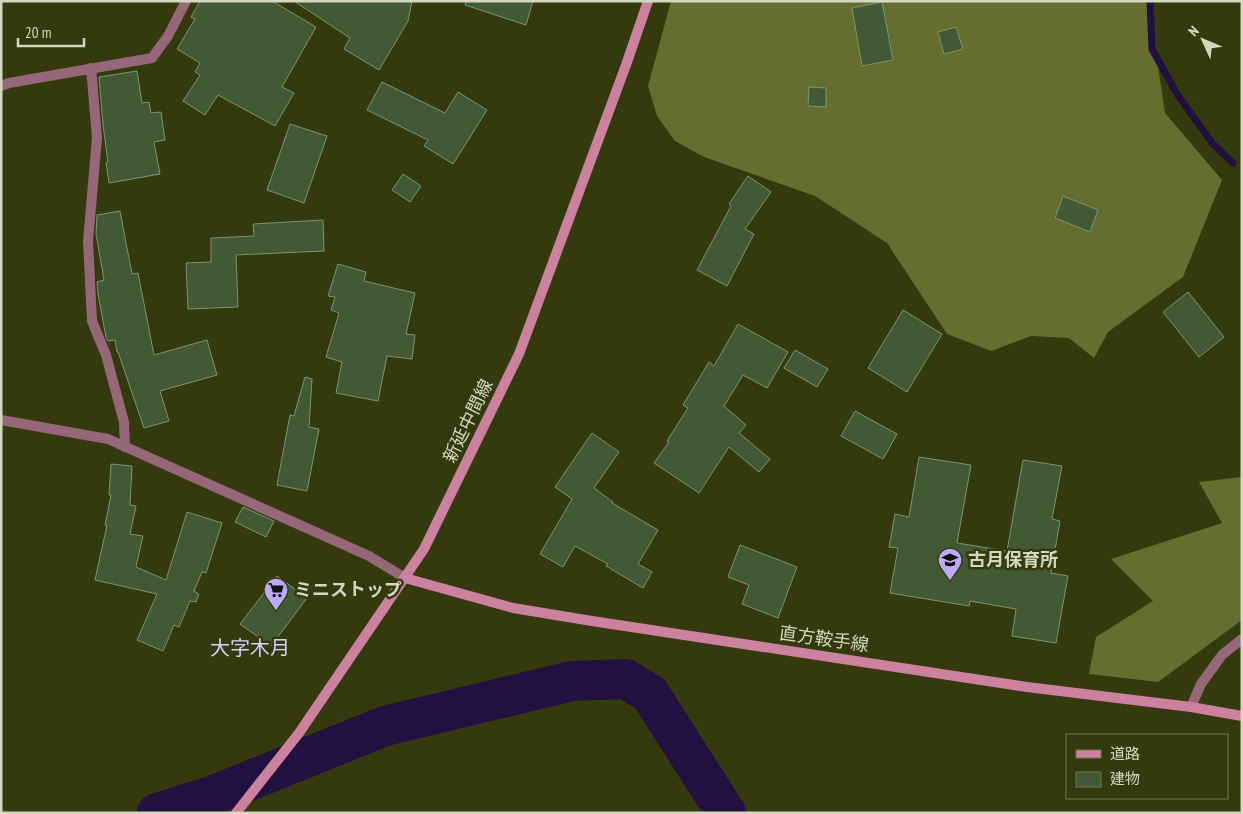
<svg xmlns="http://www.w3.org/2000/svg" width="1243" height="814" viewBox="0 0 1243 814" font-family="'PT Sans Narrow','Noto Sans JP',sans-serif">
  <rect width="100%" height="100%" fill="#34390e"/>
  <g fill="#666e2f">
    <polygon points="671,1 1152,1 1155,46 1165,113 1222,180 1183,277 1108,332 1094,358 1069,338 1031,336 991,351 947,334 887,243 815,196 704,157 675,141 657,116 648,86"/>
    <polygon points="1242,477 1242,620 1158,682 1089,674 1096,637 1153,601 1111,559 1222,523 1199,482"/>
  </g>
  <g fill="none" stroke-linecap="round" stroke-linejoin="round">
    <polyline stroke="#211040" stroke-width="7" points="1150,1 1152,49 1177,94 1213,144 1233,163"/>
    <polyline stroke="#211040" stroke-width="40" points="157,813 214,795 385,726 572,681 626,679 650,694 726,813"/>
  </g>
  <g fill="#425935" stroke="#7d966f">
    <polygon points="200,1 272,1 316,27 282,87 294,93 275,126 218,95 205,115 183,101 200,75 195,72 200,63 177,49 195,19 191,17"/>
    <polygon points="294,1 412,1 408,21 379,70 344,49 350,38"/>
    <polygon points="466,1 533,1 526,25 465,5"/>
    <polygon points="882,2 893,60 862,66 852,8"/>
    <polygon points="956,27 963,49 944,54 938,32"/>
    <polygon points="137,71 142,103 149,102 151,113 161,112 165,140 154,142 160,174 109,183 106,163 108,162 103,125 99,77"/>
    <polygon points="382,82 445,113 458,92 487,110 453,164 424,146 428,140 367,110"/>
    <polygon points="809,87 826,88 826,107 808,106"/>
    <polygon points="290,124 327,136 304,203 267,190"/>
    <polygon points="403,174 421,186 410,202 392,190"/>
    <polygon points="748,176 771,192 745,229 754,234 727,286 697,270 731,206 729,204"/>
    <polygon points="1063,196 1098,210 1090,232 1055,218"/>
    <polygon points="120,211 132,274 138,273 154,355 207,340 217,375 160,391 169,421 144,428 118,352 117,352 115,340 108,341 106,337 98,294 97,282 104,280 96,234 97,215"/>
    <polygon points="323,220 324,251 236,255 238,307 188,309 186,263 211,262 211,238 254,236 253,224"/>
    <polygon points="338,264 366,272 364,281 415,293 406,334 415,335 412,359 387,356 378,401 336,393 342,362 326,357 339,313 331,310 335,297 328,296"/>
    <polygon points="1188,292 1224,337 1199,357 1163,312"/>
    <polygon points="903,310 942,334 907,392 868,368"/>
    <polygon points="738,324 788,352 767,388 743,375 724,406 746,425 739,433 770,459 759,472 729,447 699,493 654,463 669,442 667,441 688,408 683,405 709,362 714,366"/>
    <polygon points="795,350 828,369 817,387 784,368"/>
    <polygon points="305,377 312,379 309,427 319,429 307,491 277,485 290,415 294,416"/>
    <polygon points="855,411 897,434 883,459 841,436"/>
    <polygon points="592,433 619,452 594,488 613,502 612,503 658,530 638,564 652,572 643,588 606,566 608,564 575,546 563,567 540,554 572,499 555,487"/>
    <polygon points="919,457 971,465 957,543 1007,551 1023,460 1062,466 1052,519 1060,521 1051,573 1068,576 1056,643 1012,636 1016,609 970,601 969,606 890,593 898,548 889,547 895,514 909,517"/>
    <polygon points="111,464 132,466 130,505 136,506 130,534 143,536 136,567 166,580 187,512 222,523 206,573 202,572 194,591 199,594 196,602 190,601 179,627 174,625 163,651 137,640 157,594 95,580 107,525 105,525 111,495 109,495"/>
    <polygon points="243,507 274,521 266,537 235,522"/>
    <polygon points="740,545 797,567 778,618 742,604 749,585 728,577"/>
    <polygon points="277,576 307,598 271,646 240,624"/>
  </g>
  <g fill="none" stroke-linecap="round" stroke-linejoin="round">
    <g stroke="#966779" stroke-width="10">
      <polyline points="91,68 97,138 88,241 92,321 106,355 124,422 125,447"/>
      <polyline points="1,86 9,83 152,58 168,36 186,1"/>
      <polyline points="1,420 108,439 369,556 405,578"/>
    </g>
    <polyline stroke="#966779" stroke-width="10" points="1191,707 1201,684 1222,655 1242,639"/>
    <g stroke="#cc819f" stroke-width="10">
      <polyline points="405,578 513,608 592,621 1027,687 1191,707 1242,716"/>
      <polyline points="236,813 299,733 424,549 519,354 626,65 648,1"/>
    </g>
  </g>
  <defs>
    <symbol id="school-pin" viewBox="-11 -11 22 30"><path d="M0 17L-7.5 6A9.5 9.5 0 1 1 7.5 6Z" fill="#bcaaf5" stroke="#34390e"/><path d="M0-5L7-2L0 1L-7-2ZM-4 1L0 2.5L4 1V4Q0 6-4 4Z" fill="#111"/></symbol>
    <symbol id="supermarket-pin" viewBox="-11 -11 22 30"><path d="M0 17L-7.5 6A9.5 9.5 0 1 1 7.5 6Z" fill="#bcaaf5" stroke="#34390e"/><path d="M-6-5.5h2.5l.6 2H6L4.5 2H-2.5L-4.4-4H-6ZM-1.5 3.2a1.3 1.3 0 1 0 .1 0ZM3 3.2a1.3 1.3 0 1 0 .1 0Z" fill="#111"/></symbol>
  </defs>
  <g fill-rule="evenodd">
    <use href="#school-pin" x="936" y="546" width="28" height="38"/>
    <use href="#supermarket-pin" x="262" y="576" width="28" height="38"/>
  </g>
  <g text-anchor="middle" stroke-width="5" stroke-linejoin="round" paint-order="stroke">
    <g font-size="18" fill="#d4d8c0" stroke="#34390e">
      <text transform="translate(468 421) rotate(-64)" y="6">新延中間線</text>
      <text transform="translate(824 639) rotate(8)" y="6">直方鞍手線</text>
    </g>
    <g font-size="18" font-weight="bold" fill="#d4d8c0" stroke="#34390e" text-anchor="start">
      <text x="968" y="566">古月保育所</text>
      <text x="294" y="596">ミニストップ</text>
    </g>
    <g font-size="20" fill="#d9d0fb" stroke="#34390e">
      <text x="250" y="655">大字木月</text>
    </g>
  </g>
  <rect width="1243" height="814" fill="none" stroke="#d4d8c0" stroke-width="5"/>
  <rect x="1066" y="734" width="162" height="65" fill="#34390e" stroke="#747955"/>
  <rect x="1076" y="750" width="25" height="8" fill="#cc819f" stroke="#747955"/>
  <text x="1110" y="759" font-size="15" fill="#d4d8c0">道路</text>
  <rect x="1076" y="772" width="25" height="15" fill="#425935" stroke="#747955"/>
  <text x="1110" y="784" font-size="15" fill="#d4d8c0">建物</text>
  <g transform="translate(1203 40) rotate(314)" stroke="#34390e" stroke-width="4" paint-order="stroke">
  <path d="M0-4L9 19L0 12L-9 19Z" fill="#d4d8c0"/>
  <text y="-8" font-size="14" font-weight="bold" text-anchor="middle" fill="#d4d8c0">N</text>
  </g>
  <path d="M18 38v8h66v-8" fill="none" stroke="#d4d8c0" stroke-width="2.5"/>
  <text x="25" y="38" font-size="15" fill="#d4d8c0" stroke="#34390e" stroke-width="4" paint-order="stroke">20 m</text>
</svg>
